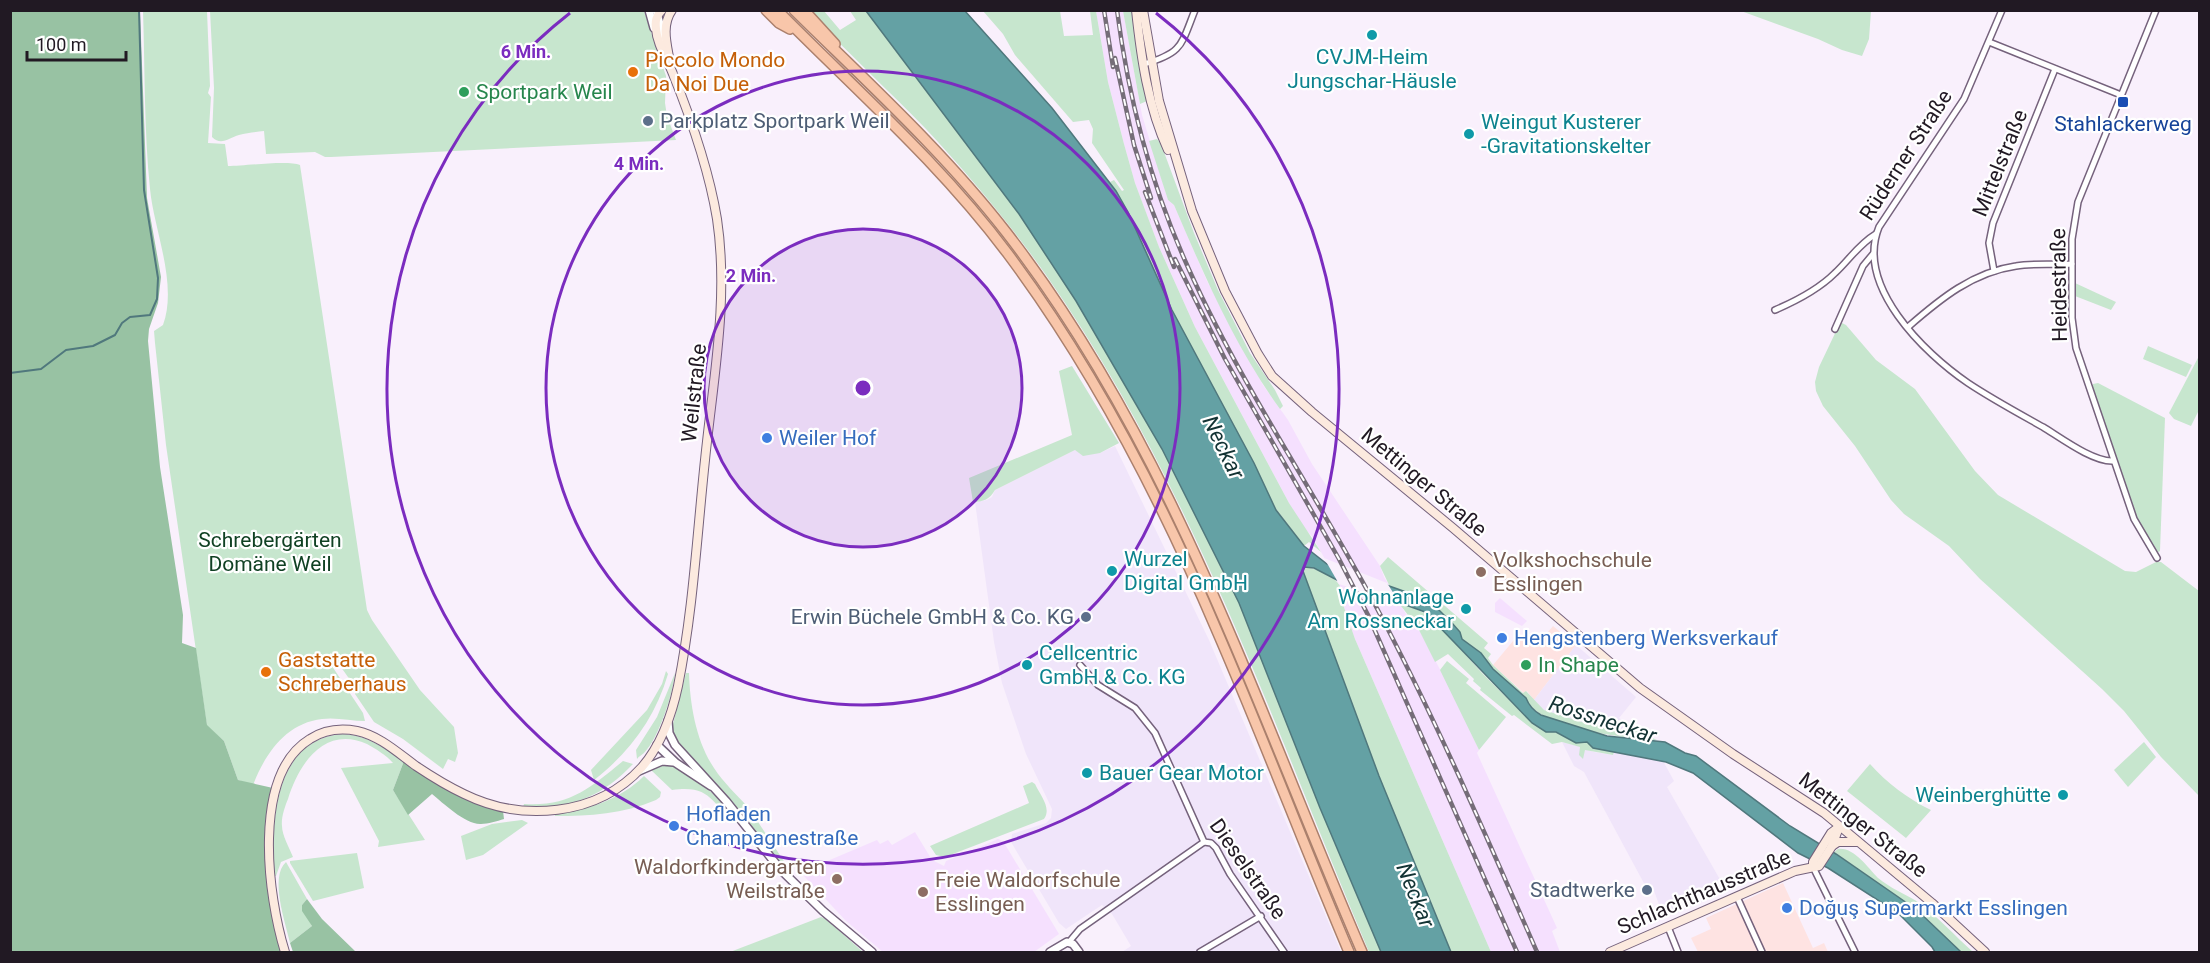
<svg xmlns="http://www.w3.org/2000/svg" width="2210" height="963" viewBox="0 0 2210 963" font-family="Roboto,sans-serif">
  <rect width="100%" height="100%" fill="#f9f0fc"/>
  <g fill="#fee3e2">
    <polygon points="1553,626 1576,645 1534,700 1527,691 1524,693 1493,665 1518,635 1527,642 1537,645"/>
    <polygon points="1783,883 1813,948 1824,943 1828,952 1698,952 1691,938 1711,929 1706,918"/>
  </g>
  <g fill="#f0e5fa">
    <polygon points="1115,446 1209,640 1341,952 1209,952 1205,946 1193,952 1122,952 1131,946 1112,914 1102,905 1066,929 1059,923 1011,842 1012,834 1046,823 1051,818 1052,809 1026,754 1002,683 994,642 975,502 987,500 992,497 995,490 1075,450 1100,453"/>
    <polygon points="1576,645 1636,697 1619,718 1635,728 1632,732 1585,723 1544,710 1534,700"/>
    <polygon points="1562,742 1581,747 1582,759 1585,749 1594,752 1613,755 1614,752 1663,761 1674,781 1667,787 1726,890 1677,913 1663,916 1652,885 1646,887 1584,772 1574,766"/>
  </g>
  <g fill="#f5e0fe">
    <polygon points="1096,11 1123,11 1142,115 1168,200 1174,205 1207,281 1263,385 1288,420 1312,464 1380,566 1384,577 1406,614 1418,628 1452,692 1479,750 1477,753 1557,928 1552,931 1560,952 1491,952 1355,639 1338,590 1340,586 1312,536 1305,529 1289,503 1195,327 1159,247 1135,183 1124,144 1108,82"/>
    <polygon points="1500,598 1527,621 1522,626 1495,612 1495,603"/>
    <polygon points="915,832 932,860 944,866 946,861 956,857 998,839 1003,841 1059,934 1034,952 883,952 846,921 804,876 806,870 877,840 880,844 888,840 892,845"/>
  </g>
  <g fill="#c7e6ce">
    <path d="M143,11H207L210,86L208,93L211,97L208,143L225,144L228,166C244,166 288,160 300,165L367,610L372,620L420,690L454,727L458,753L455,762L448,759L443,769L403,739L374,722L355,694V687L331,653L326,657L363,713L365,721C351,721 336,717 322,719C286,723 265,754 253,785L238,780L224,741L207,726L166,445L155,343L154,331L163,325C178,284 154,230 150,189C144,130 145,70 143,11Z"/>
    <path d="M210,11H644L666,76L665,103L667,116L676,140L331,157H325L315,152L266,154L264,131C256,132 247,133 239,135C229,138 221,146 212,137L214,88Z"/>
    <path d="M808,11H824L840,30L856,20L850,11H866L1019,214L1076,301L1162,449L1239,603L1320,808L1381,952H1369C1272,722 1191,482 1046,275C1010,224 969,175 926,129C887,89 846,51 808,11Z"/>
    <polygon points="983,11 1060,11 1064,36 1093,35 1090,11 1096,11 1108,82 1124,144 1135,183 1159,247 1195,327 1289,503 1321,552 1309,542 1304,546 1273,505 1254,463 1172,310 1128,212 1110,182 1114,180 1122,191 1124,190 1092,143 1093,129 1089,120 1073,122 1015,55 1003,34"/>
    <polygon points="1123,11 1132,11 1143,75 1141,77 1147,101 1140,104"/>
    <polygon points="1742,11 1871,11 1869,39 1862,56 1842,50 1818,39 1741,11"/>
    <path d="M1157,139L1161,144L1194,233L1218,290L1250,353L1275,390L1283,406L1280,409C1235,347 1204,275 1174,205L1168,200L1149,141Z"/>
    <polygon points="2075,283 2116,302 2111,310 2075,296"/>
    <polygon points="1842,323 1846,325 1876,360 1915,389 1975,471 1998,495 2125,571 2136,572 2156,562 2161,562 2199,591 2199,796 2161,757 2124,711 2102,689 1980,579 1949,546 1904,514 1891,500 1855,446 1823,406 1816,391 1815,382 1819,367 1839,325"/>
    <polygon points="2148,346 2192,365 2186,377 2143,359"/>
    <polygon points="2199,356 2199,410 2191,426 2174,419 2169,413"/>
    <path d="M1072,366L1119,443L1100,453L1083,456L1075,450L995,490C990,499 983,502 973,502L969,478L1072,435L1059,371Z"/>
    <polygon points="2098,383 2165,418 2160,551 2157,553 2137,520 2092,388 2093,384"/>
    <path d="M1388,557L1488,643L1484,648L1491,654L1488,658L1493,665L1523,693L1526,691L1544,710L1585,723L1632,732L1634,730L1657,740C1628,739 1536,728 1526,698L1493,669L1481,653L1462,639L1460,632L1434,605L1423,598L1390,587L1380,566Z"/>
    <path d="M1304,567C1316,568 1334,575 1340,586L1338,590L1355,639L1491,952H1451L1379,776L1303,571Z"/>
    <polygon points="1404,604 1429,615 1483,674 1532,723 1548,732 1556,732 1574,742 1587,742 1593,748 1614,752 1613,755 1585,750 1583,759 1579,755 1580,747 1562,742 1552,744 1514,715 1512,716 1480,690 1481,688 1473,681 1474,679 1448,654 1435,662 1418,628 1401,606"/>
    <polygon points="1447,661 1469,679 1466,683 1506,717 1479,750 1440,670"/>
    <path d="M666,671L668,674C655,718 630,752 594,780L591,770L647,710L662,684Z"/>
    <path d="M675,673C673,693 659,738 644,753C642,755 639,756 637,759L636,750L657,717Z"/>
    <path d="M686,673H689C690,705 696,741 714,768C723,782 736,794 748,807L749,813L746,815L741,813L715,782L679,745L673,735V724Z"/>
    <path d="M342,734C367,735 384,748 404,761L393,790L425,840L378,847L379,841L341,768L393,763C386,755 376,749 367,744C325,725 299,763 288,799C285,806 281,818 282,826C282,835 289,847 293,857L281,862L276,876H273C272,823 273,740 342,734Z"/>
    <polygon points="2144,742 2156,757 2128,787 2114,770"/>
    <path d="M623,761L633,764C601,797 573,809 523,807L524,804C569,807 590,788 623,761Z"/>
    <path d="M669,764C690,772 728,803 737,823C710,805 713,784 672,790L651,770L658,765Z"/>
    <path d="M1870,764C1887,783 1908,799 1931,810L1906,838L1847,791Z"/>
    <path d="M644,776L661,792L660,797L656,800C623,814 590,816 555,816V814C588,810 621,799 644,776Z"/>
    <path d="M1032,782L1035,784C1040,795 1052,808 1044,819L945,857L936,855L930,846L1029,803L1023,786Z"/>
    <polygon points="751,818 756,819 791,872 788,872 750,827 749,821"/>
    <polygon points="522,820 528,823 483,855 466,860 461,836 492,824"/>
    <path d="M1838,849C1854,847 1868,868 1878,878C1890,888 1905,894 1918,902C1937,916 1955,936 1973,952H1961L1917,910L1834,852Z"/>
    <polygon points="357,853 364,888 313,901 290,863 290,861"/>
    <path d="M286,862L307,899L302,905L312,926L290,943C286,924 269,877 286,862Z"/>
    <polygon points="821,917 826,919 863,952 730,952"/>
  </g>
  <g fill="#98c2a3">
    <path d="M10,11H140L147,198L161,277L158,303L149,329L148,341L160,467L183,615L182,643L196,648L207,725L224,741L238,780L273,788C263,849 263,892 281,952H11Z"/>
    <path d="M404,761L465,799L503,811L504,819C497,821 488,824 481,824C466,825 443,803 432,794L408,815L393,790Z"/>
    <polygon points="307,899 322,919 356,952 293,952 290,943 312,926 302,911 302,905"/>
  </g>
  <path fill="#64a1a4" stroke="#50787d" stroke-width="1.5" d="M866,11H965L1052,108L1116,191L1128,212L1172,310L1254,463L1276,510L1304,546L1327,564L1423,598L1434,605L1452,623L1460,632L1462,639L1481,653L1493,669L1526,698C1529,706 1534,711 1541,715L1607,736L1665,742L1685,753L1696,756L1790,826L1836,854L1917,910L1961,952H1935L1932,947L1898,913L1828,868L1798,853L1693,773L1666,762L1593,748L1587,742L1576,743L1556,732H1546L1532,723L1425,612L1337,580L1314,568L1304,567L1303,571L1379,776L1451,952H1381L1320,808L1239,603L1162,449L1076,301L1019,214Z"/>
  <polygon fill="#f9f0fc" points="1324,558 1387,583 1401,605 1339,584"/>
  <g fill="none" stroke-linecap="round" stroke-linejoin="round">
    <polyline stroke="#50787d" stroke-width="2" points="10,373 41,369 66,350 93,346 115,335 122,323 130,317 150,315 157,299 158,278 144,190 139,10"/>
    <defs>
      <g id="minor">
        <path d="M2002,10L1964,99L1879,227C1855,286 1924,353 1968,383C1992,399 2018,413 2043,427C2061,438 2093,462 2113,461"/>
        <polyline points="2156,10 2078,202 2072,239 2072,318 2076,348 2134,519 2157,558"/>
        <polyline points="1989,42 2121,95"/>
        <path d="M1144,64C1183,53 1181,45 1195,10"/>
        <polyline points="1994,271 1989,243 1993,223 2055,69"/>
        <path d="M1775,310C1796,301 1819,289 1835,273C1849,260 1859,244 1876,234"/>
        <path d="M1908,327C1940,299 1973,272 2016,266C2034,263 2053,265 2072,264"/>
        <polyline points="1835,329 1863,266 1873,254"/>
        <polyline points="1080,665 1098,685 1135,708 1155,733 1204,842 1211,843 1216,848 1230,874 1284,952"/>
        <polyline points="1813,867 1855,952"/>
        <polyline points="1737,897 1762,952"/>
        <polyline points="1668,927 1678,952"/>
        <polyline points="1069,942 1080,929 1204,842"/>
        <polyline points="1200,952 1261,916"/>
      </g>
      <g id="tertiary">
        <polyline points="649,10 654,28"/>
        <polyline points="656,10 665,41"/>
        <polyline points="668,721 669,733 675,745 726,801 780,869 823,911 872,952"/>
        <polyline points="657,745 676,763 711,786"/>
        <polyline points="639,771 662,761 673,762"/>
        <polyline points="1050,952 1067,942 1073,944 1079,952"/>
      </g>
      <g id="secondary">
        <path d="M1136,10C1141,57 1148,107 1168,150"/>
        <polyline points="1143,10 1159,101 1192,211 1225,291 1258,354 1272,376 1312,412 1453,528 1640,688 1733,754 1824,813 1932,903 1985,952"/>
        <path d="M669,57C666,41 662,24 672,10"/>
        <polyline points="1832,846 1838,842 1857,842"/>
        <polyline points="1813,867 1813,862 1831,833 1839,827"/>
        <path d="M285,952C268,897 251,775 310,739C324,730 341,728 357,731C380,736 398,753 416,766C431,776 447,786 464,794C521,822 597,817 642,767C661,745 672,714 678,686C693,612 697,535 705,460C713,380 729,299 717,219C709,170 692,121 673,74C668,60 657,45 656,29C655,21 656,16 662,10"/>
        <polyline points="1610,952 1795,871 1819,866 1832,846 1839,827"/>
      </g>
      <g id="trunk">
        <polyline points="766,10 779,23 790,29"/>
        <path d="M777,10C857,91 939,162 1008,254C1094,369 1161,499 1217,631C1263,737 1304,846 1349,952"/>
        <path d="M794,10C867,82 943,151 1006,232C1173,447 1256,707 1362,952"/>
        <polyline points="804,10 835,44"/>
      </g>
    </defs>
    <use href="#minor" stroke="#75627c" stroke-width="8"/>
    <use href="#tertiary" stroke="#75627c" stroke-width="10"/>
    <use href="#secondary" stroke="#75627c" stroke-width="10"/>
    <use href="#trunk" stroke="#ab806d" stroke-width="12"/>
    <use href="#minor" stroke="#fff" stroke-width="5"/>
    <use href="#tertiary" stroke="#fff" stroke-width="7"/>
    <use href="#secondary" stroke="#fceadf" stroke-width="8"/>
    <use href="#trunk" stroke="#f8c6aa" stroke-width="9"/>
    <defs>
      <g id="rail">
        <polyline points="1104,10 1113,67"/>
        <path d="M1117,10C1128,95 1149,178 1183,256C1235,376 1310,484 1372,599C1433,713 1485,833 1537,952"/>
        <polyline points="1115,58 1134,145 1151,198"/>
        <polyline points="1145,192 1174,267"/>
        <polyline points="1175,259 1225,359 1339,559 1368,615 1517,952"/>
      </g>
    </defs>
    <use href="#rail" stroke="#756d78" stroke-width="4.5"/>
    <use href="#rail" stroke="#fff" stroke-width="2" stroke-dasharray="7" stroke-linecap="butt"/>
  </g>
  <circle cx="863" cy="388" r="159" fill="#7b2cbf" fill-opacity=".12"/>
  <g fill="none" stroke="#7b2cbf" stroke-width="3">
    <circle cx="863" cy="388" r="159"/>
    <circle cx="863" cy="388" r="317"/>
    <path d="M1156 13A476 476 0 1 1 570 13"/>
  </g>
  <g fill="#0f9aa8" stroke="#fff" stroke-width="2">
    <circle cx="1372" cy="35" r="6"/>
    <circle cx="1469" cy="134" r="6"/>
    <circle cx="1112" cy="571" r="6"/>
    <circle cx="1466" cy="609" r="6"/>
    <circle cx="1027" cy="665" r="6"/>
    <circle cx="1087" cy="773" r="6"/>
    <circle cx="2063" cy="795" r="6"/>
  </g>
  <g fill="#e8710a" stroke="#fff" stroke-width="2">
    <circle cx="633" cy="72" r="6"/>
    <circle cx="266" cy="672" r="6"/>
  </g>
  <g fill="#2e9e5b" stroke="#fff" stroke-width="2">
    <circle cx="464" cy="92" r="6"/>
    <circle cx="1526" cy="665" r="6"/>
  </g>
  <rect fill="#1a4fb4" stroke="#fff" stroke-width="2" x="2117" y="96" width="12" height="12" rx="3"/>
  <g fill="#5c6f8a" stroke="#fff" stroke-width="2">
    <circle cx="648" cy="121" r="6"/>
    <circle cx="1086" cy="617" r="6"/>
    <circle cx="1647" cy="890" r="6"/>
  </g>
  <g fill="#3f7fe0" stroke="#fff" stroke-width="2">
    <circle cx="767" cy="438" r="6"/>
    <circle cx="1502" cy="638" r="6"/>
    <circle cx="674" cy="826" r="6"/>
    <circle cx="1787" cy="908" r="6"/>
  </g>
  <g fill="#8d6e63" stroke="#fff" stroke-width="2">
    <circle cx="1481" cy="572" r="6"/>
    <circle cx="837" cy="879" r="6"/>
    <circle cx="923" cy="892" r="6"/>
  </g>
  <g text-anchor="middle" stroke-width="4.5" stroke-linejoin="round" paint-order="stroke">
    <g font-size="21" fill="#0d838f" stroke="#fff" text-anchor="start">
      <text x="1372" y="64" text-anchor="middle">CVJM-Heim<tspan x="1372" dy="24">Jungschar-Häusle</tspan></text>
      <text x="1481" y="129">Weingut Kusterer<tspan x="1481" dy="24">-Gravitationskelter</tspan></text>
      <text x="1124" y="566">Wurzel<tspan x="1124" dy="24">Digital GmbH</tspan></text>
      <text x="1454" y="604" text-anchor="end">Wohnanlage<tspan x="1454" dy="24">Am Rossneckar</tspan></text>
      <text x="1039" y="660">Cellcentric<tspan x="1039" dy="24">GmbH &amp; Co. KG</tspan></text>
      <text x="1099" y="780">Bauer Gear Motor</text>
      <text x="2051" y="802" text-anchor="end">Weinberghütte</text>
    </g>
    <g font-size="21" fill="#c56008" stroke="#fff" text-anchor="start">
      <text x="645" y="67">Piccolo Mondo<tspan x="645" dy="24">Da Noi Due</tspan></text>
      <text x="278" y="667">Gaststatte<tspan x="278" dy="24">Schreberhaus</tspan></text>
    </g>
    <g font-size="21" fill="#27864d" stroke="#fff" text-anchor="start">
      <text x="476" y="99">Sportpark Weil</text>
      <text x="1538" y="672">In Shape</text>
    </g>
    <g font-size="21" fill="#4e5e75" stroke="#fff" text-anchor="end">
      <text x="660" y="128" text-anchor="start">Parkplatz Sportpark Weil</text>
      <text x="1074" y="624">Erwin Büchele GmbH &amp; Co. KG</text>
      <text x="1635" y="897">Stadtwerke</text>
    </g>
    <g font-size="21" fill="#164399" stroke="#fff">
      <text x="2123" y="131">Stahlackerweg</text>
    </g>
    <g font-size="21" fill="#211923" stroke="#fff">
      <text transform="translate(1906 155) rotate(-57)" y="7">Rüderner Straße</text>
      <text transform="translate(2000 163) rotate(-68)" y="7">Mittelstraße</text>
      <text transform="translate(2059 285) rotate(-91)" y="7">Heidestraße</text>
      <text transform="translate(694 393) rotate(-84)" y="7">Weilstraße</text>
      <text transform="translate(1424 482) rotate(40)" y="7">Mettinger Straße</text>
      <text transform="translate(1863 825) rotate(38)" y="7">Mettinger Straße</text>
      <text transform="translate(1248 869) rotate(55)" y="7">Dieselstraße</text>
      <text transform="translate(1704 892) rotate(-23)" y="7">Schlachthausstraße</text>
    </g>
    <g font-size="21" fill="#366cbe" stroke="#fff" text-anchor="start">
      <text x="779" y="445">Weiler Hof</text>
      <text x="1514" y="645">Hengstenberg Werksverkauf</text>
      <text x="686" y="821">Hofladen<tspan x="686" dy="24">Champagnestraße</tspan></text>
      <text x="1799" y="915">Doğuş Supermarkt Esslingen</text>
    </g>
    <g font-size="21" fill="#104123" stroke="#fff">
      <text x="270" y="547">Schrebergärten<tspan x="270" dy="24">Domäne Weil</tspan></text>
    </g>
    <g font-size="21" fill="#785e54" stroke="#fff" text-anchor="start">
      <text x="1493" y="567">Volkshochschule<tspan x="1493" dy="24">Esslingen</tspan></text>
      <text x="825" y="874" text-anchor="end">Waldorfkindergarten<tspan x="825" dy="24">Weilstraße</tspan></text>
      <text x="935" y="887">Freie Waldorfschule<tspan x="935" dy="24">Esslingen</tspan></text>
    </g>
    <g font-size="22" font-style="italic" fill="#133334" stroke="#fff">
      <text transform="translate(1224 447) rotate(64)" y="8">Neckar</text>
      <text transform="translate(1603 719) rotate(18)" y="8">Rossneckar</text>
      <text transform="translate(1416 895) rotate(68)" y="8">Neckar</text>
    </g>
  </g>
  <circle cx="863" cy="388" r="9" fill="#7b2cbf" stroke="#fff" stroke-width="3"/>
  <g font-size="18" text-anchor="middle" font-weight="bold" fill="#7b2cbf" stroke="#fff" stroke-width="4.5" stroke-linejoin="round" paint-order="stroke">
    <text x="526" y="58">6 Min.</text>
    <text x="639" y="170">4 Min.</text>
    <text x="751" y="282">2 Min.</text>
  </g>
  <rect width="2210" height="963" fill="none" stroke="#211923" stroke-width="24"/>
  <path d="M27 51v9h99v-9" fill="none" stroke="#211923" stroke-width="3"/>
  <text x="36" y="51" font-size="18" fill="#211923" stroke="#ffffff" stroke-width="4.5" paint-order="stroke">100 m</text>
</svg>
